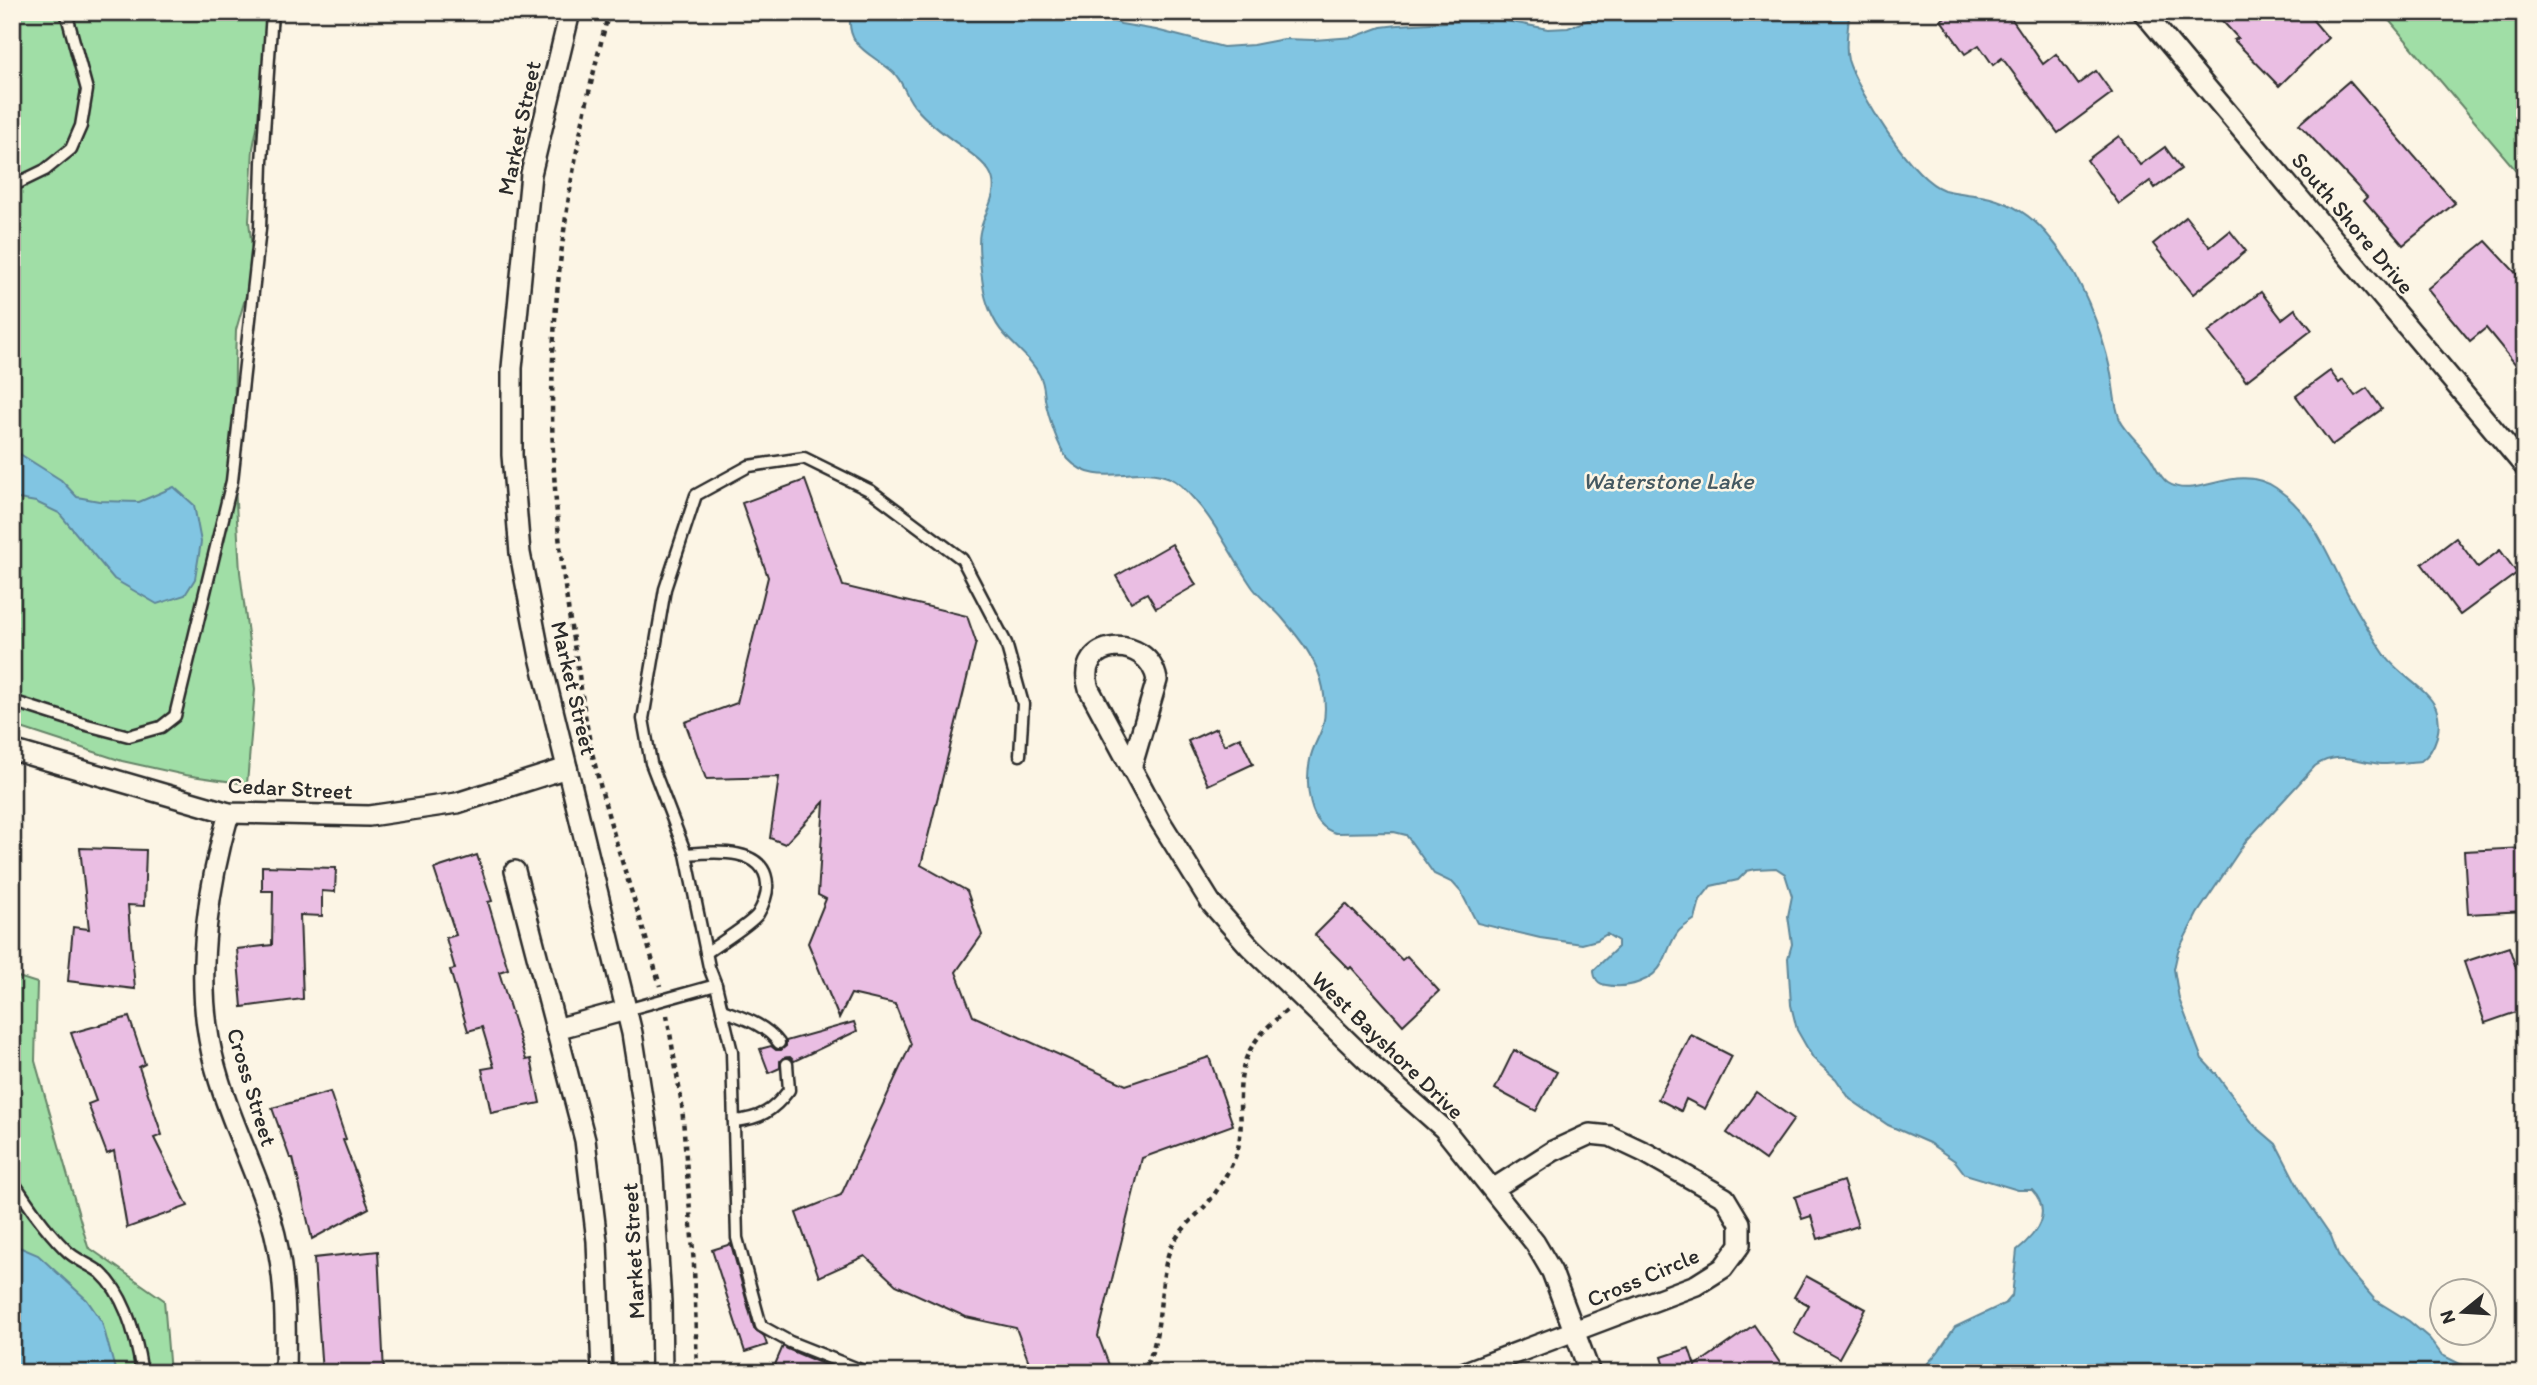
<svg xmlns="http://www.w3.org/2000/svg" width="2537" height="1385" viewBox="0 0 2537 1385" font-family="Itim,sans-serif">
  <rect width="100%" height="100%" fill="#fcf5e5"/>
  <filter id="ink" filterUnits="userSpaceOnUse"><feTurbulence type="fractalNoise" baseFrequency=".0143" numOctaves="2"/><feDisplacementMap in="SourceGraphic" scale="14" xChannelSelector="R" yChannelSelector="G"/><feConvolveMatrix kernelMatrix="1 2 1 2 8 2 1 2 1" color-interpolation-filters="sRGB"/></filter>
  <g filter="url(#ink)">
    <g fill="#a0dea6" stroke="#668468" stroke-width="2">
      <polygon points="12,12 280,12 253,148 249,221 254,268 236,330 235,363 234,468 240,572 255,689 247,784 185,775 122,761 12,725"/>
      <polygon points="2382,12 2525,12 2525,181"/>
      <polygon points="12,975 37,983 35,1061 88,1247 164,1300 170,1373 12,1373"/>
    </g>
    <g fill="#81c5e2" stroke="#5f8799" stroke-width="2">
      <path d="M851,12H1089L1121,24L1156,30L1223,47L1253,45L1284,39L1314,40L1354,37L1381,27L1398,25L1480,20H1501L1548,29L1568,28L1608,12H1849C1849,28 1844,44 1848,60C1858,92 1912,179 1944,190C1956,193 1969,194 1981,196C2010,201 2033,216 2051,239C2080,273 2102,330 2111,373C2114,389 2114,405 2120,420C2127,434 2141,444 2150,457C2155,465 2160,478 2168,483C2196,501 2236,461 2276,488C2315,515 2328,557 2349,596C2360,616 2372,636 2385,655C2397,674 2427,688 2436,708C2443,726 2436,750 2421,761C2408,762 2395,764 2381,764C2357,762 2338,750 2315,766L2246,841L2197,914L2178,951L2174,969L2179,999L2202,1059L2216,1074L2254,1125L2276,1144L2301,1192L2331,1236L2339,1257L2349,1270L2375,1300L2409,1321L2429,1338L2442,1355L2478,1373H1919L1938,1352L1955,1327L2006,1303L2012,1296L2017,1250C2037,1234 2053,1212 2032,1190H2018L1965,1174L1955,1161L1929,1143L1888,1125L1850,1099L1836,1079L1813,1058L1797,1030L1791,1005L1788,958L1792,944L1788,916L1792,896L1785,874L1776,868L1756,869L1747,871L1738,880L1711,886L1700,900L1695,919C1690,923 1682,927 1678,932C1671,941 1668,952 1663,962C1653,982 1627,989 1606,985C1598,984 1594,978 1594,970L1618,947V941L1607,934L1597,940L1582,944L1540,938L1477,923L1461,892L1453,883L1434,874L1406,835L1394,832L1336,833C1308,826 1305,785 1310,760C1312,747 1320,737 1323,725C1326,713 1325,699 1323,688C1318,661 1300,639 1283,619C1274,608 1262,600 1253,588C1233,560 1218,525 1194,499C1188,492 1179,482 1170,478C1136,463 1096,490 1068,459C1058,448 1048,415 1045,399C1044,390 1044,382 1039,374C1030,357 1016,348 1004,334C993,322 985,301 983,285C981,271 977,246 980,232C984,211 1002,191 989,171C982,160 971,154 961,146C948,137 926,120 916,108C906,98 904,82 893,72C871,53 844,47 851,12Z"/>
      <polygon points="12,449 61,480 77,497 99,501 139,502 174,487 194,505 201,542 195,579 185,595 157,604 114,579 59,513 36,502 12,498"/>
      <polygon points="12,1244 38,1255 87,1300 102,1322 116,1373 12,1373"/>
    </g>
    <g fill="#eabee3" stroke="#2b2b2b" stroke-width="2">
      <polygon points="1953,12 2007,12 2043,64 2056,54 2078,84 2096,71 2112,93 2058,133 2002,58 1993,65 1979,45 1965,54 1941,20"/>
      <polygon points="2214,12 2306,12 2328,38 2279,86 2234,40 2238,38"/>
      <polygon points="2349,81 2455,203 2403,245 2364,200 2367,197 2299,124"/>
      <polygon points="2119,136 2140,165 2165,147 2181,169 2155,188 2150,181 2119,204 2087,160"/>
      <polygon points="2186,217 2210,247 2230,231 2246,251 2193,294 2153,244"/>
      <polygon points="2486,241 2525,283 2525,376 2486,328 2470,341 2427,289"/>
      <polygon points="2261,292 2282,319 2295,309 2312,330 2246,381 2208,332"/>
      <polygon points="2330,371 2339,383 2343,380 2355,396 2367,388 2382,409 2332,445 2296,396"/>
      <polygon points="805,480 843,586 967,616 976,642 921,865 967,891 982,935 956,972 973,1016 1126,1085 1209,1057 1233,1125 1142,1158 1098,1336 1112,1373 1033,1373 1016,1328 966,1317 896,1285 865,1256 819,1277 796,1213 841,1195 911,1044 895,1004 851,994 839,1018 808,943 826,899 818,895 824,802 785,844 770,838 779,777 706,779 685,722 737,703 768,577 742,503"/>
      <polygon points="2456,538 2478,567 2500,550 2517,573 2460,615 2422,564"/>
      <polygon points="1172,544 1196,585 1156,608 1147,593 1131,602 1116,576"/>
      <polygon points="1216,728 1224,745 1240,737 1253,764 1208,785 1188,741"/>
      <polygon points="80,848 146,850 144,906 128,905 135,989 68,981 73,927 89,929"/>
      <polygon points="2525,848 2525,911 2468,914 2464,851"/>
      <polygon points="477,855 492,901 488,902 508,969 499,972 526,1060 531,1059 540,1103 491,1113 482,1069 494,1067 482,1027 468,1031 450,970 455,969 446,938 456,935 434,869"/>
      <polygon points="262,866 336,868 335,892 322,891 322,916 300,915 303,999 242,1007 237,949 272,945 273,891 262,891"/>
      <polygon points="1346,904 1402,960 1407,956 1439,991 1403,1025 1351,967 1349,969 1315,935"/>
      <polygon points="2509,947 2521,983 2525,982 2525,1009 2485,1023 2464,962"/>
      <polygon points="129,1017 145,1064 139,1067 162,1135 154,1138 188,1206 127,1228 114,1151 107,1154 88,1104 96,1101 71,1033"/>
      <polygon points="854,1022 857,1031 794,1061 790,1057 783,1058 780,1061 780,1068 769,1073 760,1049 771,1046 776,1050 781,1050 786,1046 786,1041"/>
      <polygon points="1691,1035 1732,1056 1705,1109 1686,1099 1681,1111 1658,1099"/>
      <polygon points="1514,1050 1557,1072 1536,1111 1495,1089"/>
      <polygon points="330,1092 346,1139 343,1140 369,1208 312,1239 293,1158 290,1158 272,1108"/>
      <polygon points="1756,1092 1794,1119 1765,1160 1727,1133"/>
      <polygon points="1843,1181 1858,1226 1818,1239 1811,1216 1802,1219 1795,1197"/>
      <polygon points="731,1244 754,1328 764,1336 767,1345 745,1352 712,1250"/>
      <polygon points="378,1251 384,1373 322,1373 314,1258"/>
      <polygon points="1806,1276 1866,1309 1839,1358 1794,1333 1809,1305 1794,1297"/>
      <polygon points="1754,1325 1787,1373 1667,1373 1662,1357 1689,1348 1695,1366"/>
      <polygon points="783,1346 787,1349 844,1373 788,1373 774,1367"/>
    </g>
    <g fill="none" stroke-linecap="round" stroke-linejoin="round">
      <defs>
        <g id="lane">
          <polyline points="12,186 45,170 71,149 81,126 87,90 66,12"/>
          <polyline points="12,701 87,725 129,736 161,727 175,716 232,481 260,229 262,162 272,12"/>
          <path d="M686,854C712,852 765,846 767,884C768,893 763,906 758,914C750,925 718,944 706,953"/>
          <polyline points="716,985 732,1052 737,1238 761,1326 790,1342 868,1373"/>
          <polyline points="626,1010 716,985 709,967 686,854 651,763 643,719 665,589 696,495 749,466 804,458 871,491 962,559 1006,643 1023,704 1020,755"/>
          <path d="M722,1010C743,1018 765,1024 779,1043"/>
          <path d="M734,1121C760,1119 773,1111 789,1090L787,1064"/>
          <path d="M12,1180C28,1204 44,1228 65,1249C75,1260 90,1264 101,1273C127,1297 137,1340 142,1373"/>
        </g>
        <g id="street">
          <polyline points="570,12 531,174 512,368 512,455 520,553 540,657 632,1033 652,1161 661,1302 662,1373"/>
          <polyline points="2143,12 2525,467"/>
          <polyline points="12,750 229,813 369,816 457,803 567,768"/>
          <path d="M1132,765L1157,680C1148,632 1073,638 1089,689L1160,821L1211,903L1250,947L1374,1067L1444,1129L1535,1243L1552,1272L1590,1373"/>
          <path d="M229,813C209,882 196,967 209,1039C220,1102 252,1159 271,1220C286,1269 286,1322 285,1373"/>
          <polyline points="515,871 585,1140 597,1241 602,1373"/>
          <polyline points="556,1029 626,1010"/>
          <polyline points="1463,1373 1696,1285 1723,1268 1740,1245 1740,1223 1725,1198 1646,1153 1610,1136 1590,1134 1553,1151 1493,1189"/>
        </g>
      </defs>
      <use href="#lane" stroke="#2b2b2b" stroke-width="15"/>
      <use href="#street" stroke="#2b2b2b" stroke-width="24"/>
      <g stroke="#2b2b2b" stroke-width="4.5" stroke-dasharray="5 5" stroke-linecap="butt">
        <path d="M609,12C570,155 547,304 553,452C556,525 565,597 578,668C582,696 586,724 592,752C610,831 638,908 660,986"/>
        <polyline points="667,1015 682,1105 694,1265 697,1373"/>
        <path d="M1141,1373C1163,1345 1158,1293 1167,1259C1173,1233 1195,1219 1211,1199C1219,1188 1227,1174 1233,1162C1242,1143 1241,1125 1240,1104C1239,1056 1252,1039 1288,1009"/>
      </g>
      <use href="#lane" stroke="#fcf5e5" stroke-width="10"/>
      <use href="#street" stroke="#fcf5e5" stroke-width="19"/>
    </g>
  </g>
  <g text-anchor="middle" stroke-width="5" stroke-linejoin="round" paint-order="stroke">
    <g font-size="23" fill="#2b2b2b" stroke="#fcf5e5">
      <text transform="translate(519 128) rotate(-78)" y="8">Market Street</text>
      <text transform="translate(2353 223) rotate(50)" y="8">South Shore Drive</text>
      <text transform="translate(574 688) rotate(77)" y="8">Market Street</text>
      <text transform="translate(290 788) rotate(3)" y="8">Cedar Street</text>
      <text transform="translate(1388 1045) rotate(44)" y="8">West Bayshore Drive</text>
      <text transform="translate(252 1087) rotate(73)" y="8">Cross Street</text>
      <text transform="translate(633 1251) rotate(-93)" y="8">Market Street</text>
      <text transform="translate(1643 1277) rotate(-23)" y="8">Cross Circle</text>
    </g>
    <g font-size="24" font-style="italic" fill="#455962" stroke="#fcf5e5">
      <text x="1668" y="489">Waterstone Lake</text>
    </g>
  </g>
  <rect width="2537" height="1385" fill="none" stroke="#fcf5e5" stroke-width="42"/>
  <rect x="21" y="21" width="2495" height="1343" fill="none" stroke="#2b2b2b" stroke-width="2.5" filter="url(#ink)"/>
  <g transform="translate(2463 1312) rotate(252)"><circle r="33" fill="#fcf5e5" stroke="#a8a49b" stroke-width="2"/>
  <path d="M0-5L12 26L0 18L-12 26Z" fill="#2b2b2b"/>
  <text y="-10" font-size="19" font-weight="bold" text-anchor="middle" fill="#2b2b2b">N</text>
  </g>
</svg>
